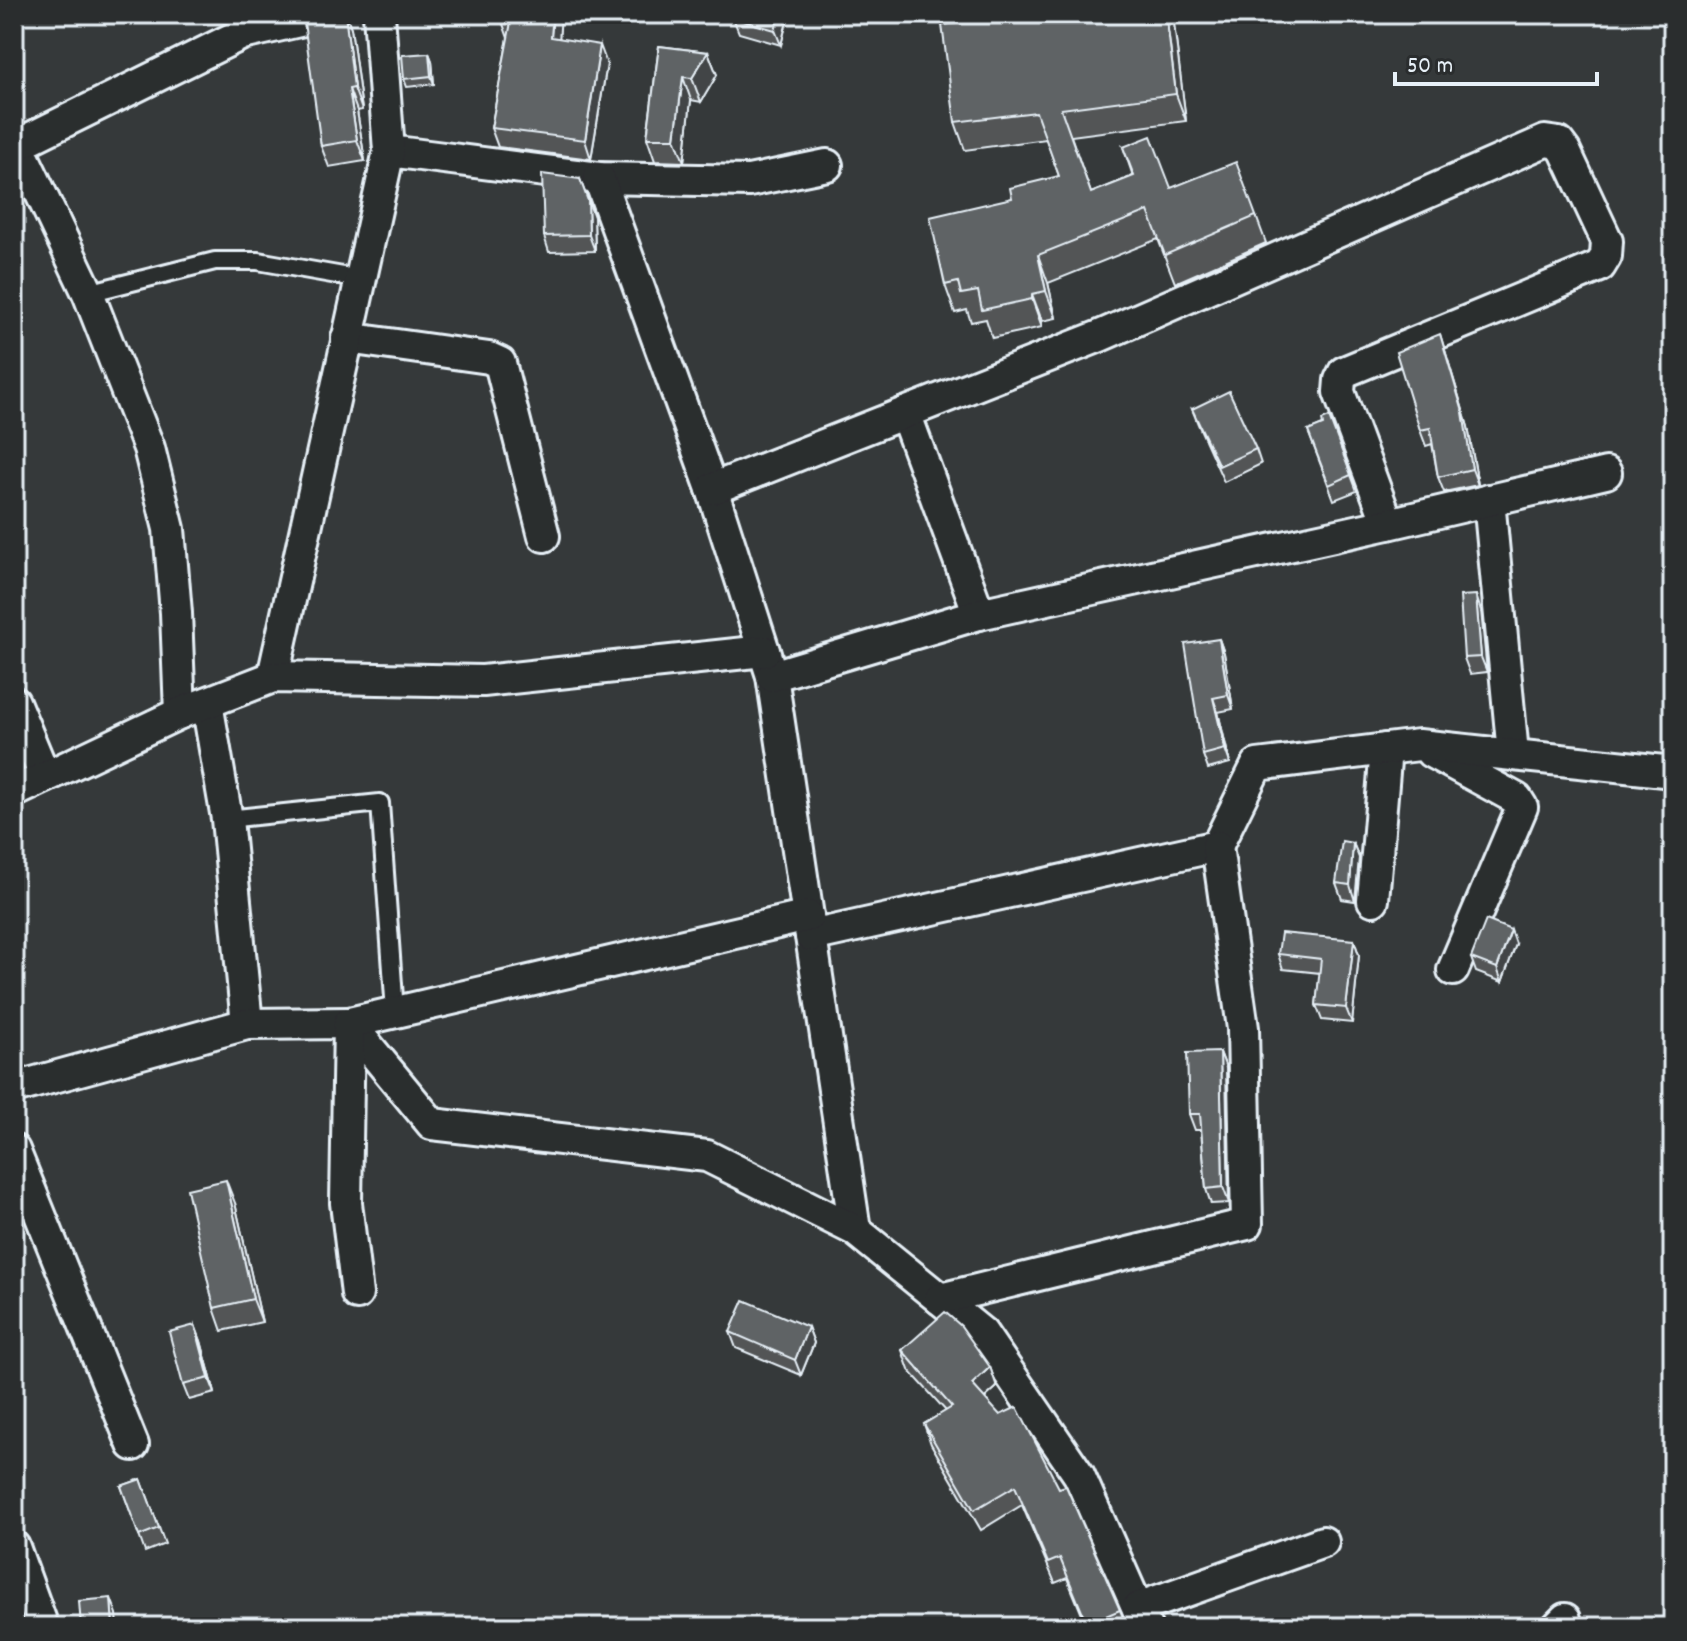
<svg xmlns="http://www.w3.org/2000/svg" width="1687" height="1641" viewBox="0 0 1687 1641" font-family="Dekko,sans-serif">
  <rect width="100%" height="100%" fill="#35393a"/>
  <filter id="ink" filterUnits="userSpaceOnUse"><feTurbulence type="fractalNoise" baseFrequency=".0125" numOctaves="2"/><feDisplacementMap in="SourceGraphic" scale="16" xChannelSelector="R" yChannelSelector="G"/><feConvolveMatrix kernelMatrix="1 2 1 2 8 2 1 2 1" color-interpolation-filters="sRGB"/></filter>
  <g filter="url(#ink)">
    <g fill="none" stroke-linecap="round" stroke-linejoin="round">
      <defs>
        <g id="service">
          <polyline points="88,293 215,261 258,261 360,279"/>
          <polyline points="227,819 380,803 395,1012"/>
        </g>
        <g id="minor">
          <polyline points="14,137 88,293 149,448 169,529 176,613 180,713"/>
          <polyline points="19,144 242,34 330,14"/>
          <polyline points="389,151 599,178 749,181 827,165"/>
          <polyline points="599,178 712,489 772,676 855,1230"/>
          <polyline points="347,338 489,358 500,363 544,536"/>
          <polyline points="905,413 979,614"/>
          <polyline points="712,489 1100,336 1545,141 1559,143 1565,151 1607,241 1606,256 1600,266 1344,372 1340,380 1339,392 1388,524"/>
          <polyline points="1489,500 1513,754"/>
          <polyline points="772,676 979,614 1388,524 1606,473"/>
          <polyline points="273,677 389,151 379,14"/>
          <polyline points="14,702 45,777"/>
          <polyline points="207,703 227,819 247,1024"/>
          <polyline points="1431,752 1517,799 1522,807 1453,970"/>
          <polyline points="14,792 180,713 273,677 483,681 764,651"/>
          <polyline points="1373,900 1386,749"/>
          <polyline points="811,936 1217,846 1257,765 1419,745 1673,772"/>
          <polyline points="14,1088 247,1024 349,1023 432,1124 707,1156 855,1230 982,1333 1079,1475 1146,1627"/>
          <polyline points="14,1150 133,1445"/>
          <polyline points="357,1294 346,1203 349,1023 808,916"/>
          <polyline points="940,1299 1247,1224 1243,1028 1217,846"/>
          <polyline points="14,1547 43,1627"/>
          <polyline points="1138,1608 1323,1542"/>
          <polyline points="1557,1627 1565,1619"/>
        </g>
      </defs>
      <use href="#service" stroke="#e8f1f8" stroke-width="22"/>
      <use href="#minor" stroke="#e8f1f8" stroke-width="36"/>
      <use href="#service" stroke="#2a2d2e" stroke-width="16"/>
      <use href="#minor" stroke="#2a2d2e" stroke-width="30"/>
    </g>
    <g fill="#525557" stroke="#e8f1f8" stroke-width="2">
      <polygon points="310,14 346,14 351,28 362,110 357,111 365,161 329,167 321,146"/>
      <polygon points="561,14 559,38 607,64 591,159 498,147 491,128 508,38 502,21"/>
      <polygon points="734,14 787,14 788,17 781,45 739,33 733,18"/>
      <polygon points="1027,14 1170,14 1174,24 1186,121 1071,136 1091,193 1133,176 1123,147 1171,188 1256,216 1266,243 1175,283 1158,239 1048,283 1056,318 1042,321 1042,327 992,338 986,319 971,322 967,310 955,313 945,285 1012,198 1059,176 1046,139 965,150 955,122"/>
      <polygon points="659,46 708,52 717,75 701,102 691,100 684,162 655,161 647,138"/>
      <polygon points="429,53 432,61 434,84 407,87 404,79"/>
      <polygon points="580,179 594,217 595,251 549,252 544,236"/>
      <polygon points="1445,350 1468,427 1478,485 1444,492 1438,477 1432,444 1426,446 1420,430"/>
      <polygon points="1192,409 1256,449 1261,464 1224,482 1198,424"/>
      <polygon points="1329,417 1357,491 1334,500 1308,431 1323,425"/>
      <polygon points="1481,611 1487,672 1470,674 1464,658"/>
      <polygon points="1219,639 1224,653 1233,709 1218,712 1230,763 1208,769 1203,755"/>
      <polygon points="1353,843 1359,858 1355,901 1342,899 1336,883"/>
      <polygon points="1354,940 1359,955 1352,1023 1322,1020 1316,1005 1320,973 1283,969 1278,954"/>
      <polygon points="1516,944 1502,982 1476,972 1471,958"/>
      <polygon points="1220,1052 1226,1068 1229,1203 1211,1204 1206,1189 1201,1130 1195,1130 1189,1114"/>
      <polygon points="235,1203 262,1322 222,1331 214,1308"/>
      <polygon points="195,1325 201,1341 215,1393 189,1400 183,1385"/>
      <polygon points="808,1327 814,1343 801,1375 736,1348 730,1332"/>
      <polygon points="902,1350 990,1367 997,1387 985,1398 1120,1610 1127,1627 1087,1627 1067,1578 1055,1583 1022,1505 981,1530 931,1444 924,1424 946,1411 909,1370"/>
      <polygon points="141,1479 165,1544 145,1552 121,1486"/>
    </g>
    <g fill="#424547" stroke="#e8f1f8" stroke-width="2">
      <polygon points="345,14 346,14 351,28 362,110 354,88"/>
      <polygon points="553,14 561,14 558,56 551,37"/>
      <polygon points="779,14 787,14 788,17 781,45 775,30"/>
      <polygon points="1166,14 1170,14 1174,24 1186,121 1176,94"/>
      <polygon points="600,45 607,64 591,159 585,140"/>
      <polygon points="708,52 717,75 701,102 692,78"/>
      <polygon points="429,53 432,61 434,84 431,76"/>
      <polygon points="683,77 691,100 684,162 675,138"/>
      <polygon points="349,89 357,111 365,161 357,140"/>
      <polygon points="588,201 594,217 595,251 589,235"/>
      <polygon points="1038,255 1048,283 1056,318 1046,291"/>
      <polygon points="1032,294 1042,321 1042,327 1032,299"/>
      <polygon points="1440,334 1468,427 1478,485 1472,469"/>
      <polygon points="1476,595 1481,611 1487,672 1481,657"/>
      <polygon points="1219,639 1224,653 1233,709 1228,695"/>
      <polygon points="1213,698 1218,712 1230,763 1225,749"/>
      <polygon points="1353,843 1359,858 1355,901 1350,885"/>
      <polygon points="1511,930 1516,944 1502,982 1497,968"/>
      <polygon points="1354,940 1359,955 1352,1023 1346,1008"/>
      <polygon points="1220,1052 1226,1068 1229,1203 1223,1187"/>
      <polygon points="226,1180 235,1203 262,1322 253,1299"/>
      <polygon points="195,1325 201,1341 215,1393 209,1378"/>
      <polygon points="808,1327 814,1343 801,1375 795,1360"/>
      <polygon points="990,1367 997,1387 979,1403 972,1384"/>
      <polygon points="111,1598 117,1614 118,1627 113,1627"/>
    </g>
    <g fill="#5f6365" stroke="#e8f1f8" stroke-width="2">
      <polygon points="310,14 345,14 354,88 349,89 357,140 321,146 303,15"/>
      <polygon points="503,14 553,14 551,37 600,45 585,140 491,128 511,22 502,21"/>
      <polygon points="734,14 779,14 775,30 733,18"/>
      <polygon points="1027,14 1166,14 1176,94 1061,109 1091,193 1134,176 1123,147 1151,136 1171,188 1236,162 1256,216 1165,255 1148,211 1038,255 1046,291 1032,294 1032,299 982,310 978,291 961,294 958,282 945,285 930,217 1012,198 1010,188 1059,176 1036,112 955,122 942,25"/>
      <polygon points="659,46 708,52 692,78 683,77 675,138 647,138"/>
      <polygon points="429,53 431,76 404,79 402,55"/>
      <polygon points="542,174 580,179 588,201 589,235 544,236"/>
      <polygon points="1440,334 1463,412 1472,469 1438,477 1430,428 1420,430 1396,352"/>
      <polygon points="1229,391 1256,449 1219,466 1192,409"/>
      <polygon points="1329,417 1351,475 1329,485 1308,431 1323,425 1322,420"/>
      <polygon points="1476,595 1481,657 1464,658 1460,596"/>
      <polygon points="1219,639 1228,695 1213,698 1225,749 1203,755 1185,644"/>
      <polygon points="1342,841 1353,843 1350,885 1336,883"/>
      <polygon points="1486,920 1511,930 1497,968 1471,958"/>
      <polygon points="1281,933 1354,940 1346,1008 1316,1005 1321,959 1278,954"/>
      <polygon points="1220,1052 1223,1187 1206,1189 1200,1114 1189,1114 1187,1053"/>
      <polygon points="226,1180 253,1299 214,1308 187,1189"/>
      <polygon points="744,1300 808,1327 795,1360 730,1332"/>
      <polygon points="945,1312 961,1326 990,1367 972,1384 1000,1415 1017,1407 1059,1488 1066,1486 1120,1610 1087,1624 1060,1558 1048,1563 1015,1486 974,1510 924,1424 952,1407 902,1350"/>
      <polygon points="195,1325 209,1378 183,1385 169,1332"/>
      <polygon points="141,1479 159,1528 139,1536 121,1486"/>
      <polygon points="111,1598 113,1627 81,1627 79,1601"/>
    </g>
  </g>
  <rect width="1687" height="1641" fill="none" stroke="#2a2d2e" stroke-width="48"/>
  <rect x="24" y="24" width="1639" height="1593" fill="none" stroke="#e8f1f8" stroke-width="3" filter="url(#ink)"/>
  <path d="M1395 72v12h202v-12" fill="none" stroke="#e8f1f8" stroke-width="4"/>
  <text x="1407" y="72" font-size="24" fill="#e8f1f8" stroke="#2a2d2e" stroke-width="6" paint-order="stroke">50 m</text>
</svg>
